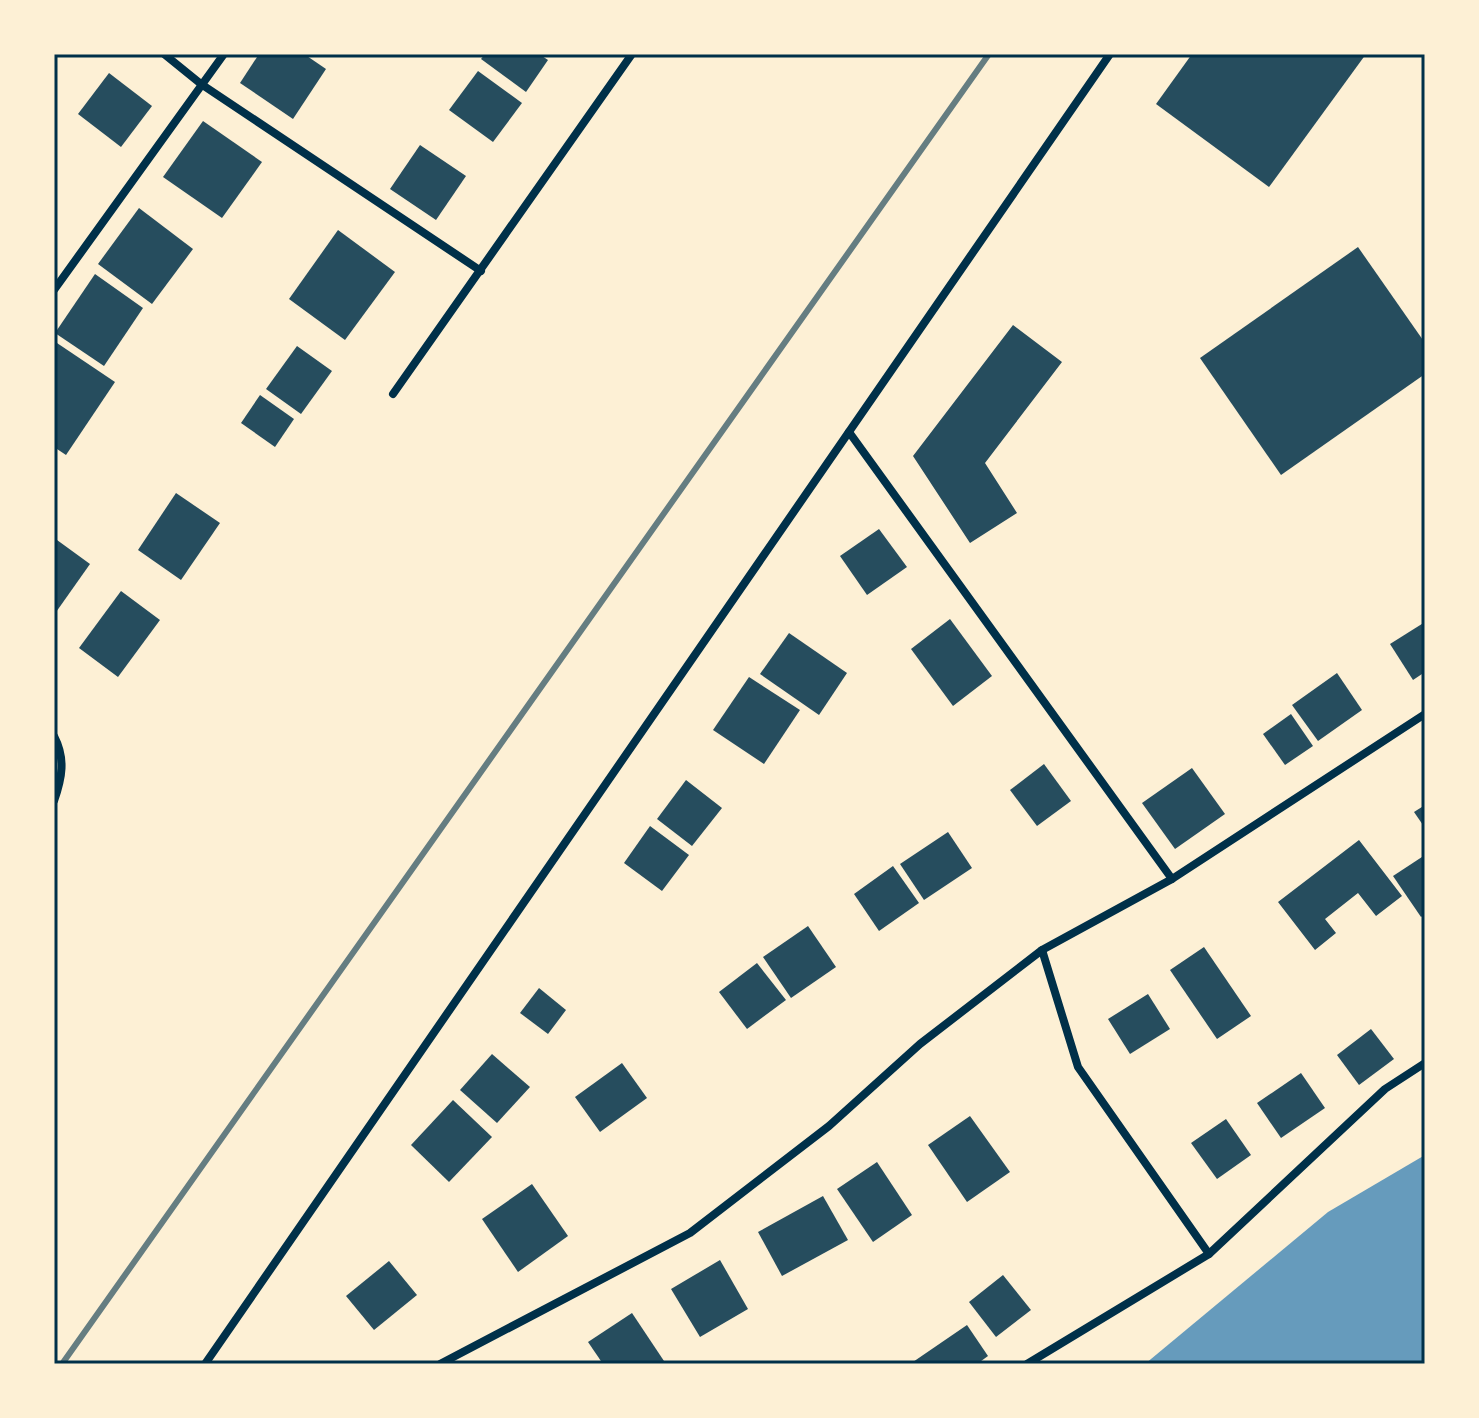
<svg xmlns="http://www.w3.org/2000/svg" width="1479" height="1418" viewBox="0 0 1479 1418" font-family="'Nunito Sans',sans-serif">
  <rect width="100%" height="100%" fill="#fdf0d5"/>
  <polygon fill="#669bbc" points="1425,1155 1425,1364 1145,1364 1328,1212"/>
  <g fill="#264d5e">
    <polygon points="259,54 304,54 326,69 293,119 240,83"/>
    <polygon points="485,54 539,54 548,60 526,92 481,59"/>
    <polygon points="1192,54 1366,54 1269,187 1156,104"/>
    <polygon points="478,71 522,103 493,142 449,110"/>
    <polygon points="109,73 152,106 121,147 78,114"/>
    <polygon points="203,121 262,162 222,218 163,177"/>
    <polygon points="420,145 466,176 436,220 390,189"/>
    <polygon points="139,208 193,249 152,304 98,264"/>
    <polygon points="338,230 395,272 345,340 289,299"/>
    <polygon points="1358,247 1425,343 1425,374 1281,475 1200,358"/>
    <polygon points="95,274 143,308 104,366 55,333"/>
    <polygon points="1013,325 1062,362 985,463 1017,513 970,543 913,456"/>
    <polygon points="54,341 115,382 66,455 54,447"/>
    <polygon points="297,346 332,371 301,414 266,389"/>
    <polygon points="260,395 294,419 275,447 241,423"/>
    <polygon points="176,493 220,523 181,580 138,550"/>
    <polygon points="879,529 907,567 867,595 840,556"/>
    <polygon points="57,540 90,564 54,615 54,545"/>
    <polygon points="121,591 160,620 118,677 79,648"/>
    <polygon points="950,619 992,676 953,706 911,649"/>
    <polygon points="1425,622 1425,672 1413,680 1390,644"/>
    <polygon points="789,633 847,673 819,715 760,674"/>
    <polygon points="1337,673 1362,710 1318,741 1292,705"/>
    <polygon points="749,677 800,710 764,764 713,730"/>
    <polygon points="1291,714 1313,746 1285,765 1263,734"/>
    <polygon points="1044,764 1071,801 1037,826 1010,790"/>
    <polygon points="1192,768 1225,814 1175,849 1142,803"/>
    <polygon points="686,780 722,808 692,846 657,819"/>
    <polygon points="1425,805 1425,828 1414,812"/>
    <polygon points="650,826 689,855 662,891 624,863"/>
    <polygon points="948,832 972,868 924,900 900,864"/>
    <polygon points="1359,840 1402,896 1376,916 1358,893 1325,919 1336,933 1315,950 1278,902"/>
    <polygon points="1425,855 1425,914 1421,917 1393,876"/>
    <polygon points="893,866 919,903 879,931 854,894"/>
    <polygon points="808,926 836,967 791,998 763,957"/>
    <polygon points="1204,947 1251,1016 1217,1039 1170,970"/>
    <polygon points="757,963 786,1000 747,1029 719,992"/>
    <polygon points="539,988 566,1010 548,1034 520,1013"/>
    <polygon points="1148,994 1170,1029 1130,1054 1108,1019"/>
    <polygon points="1371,1029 1394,1059 1359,1085 1337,1055"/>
    <polygon points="492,1054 530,1087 497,1123 460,1090"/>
    <polygon points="622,1063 647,1098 600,1132 575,1097"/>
    <polygon points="1301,1073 1325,1108 1281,1138 1257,1103"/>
    <polygon points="453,1100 492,1137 449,1182 411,1145"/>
    <polygon points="970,1116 1010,1172 967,1202 928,1145"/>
    <polygon points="1226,1119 1251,1155 1217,1179 1191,1143"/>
    <polygon points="877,1162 912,1215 873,1242 837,1189"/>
    <polygon points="532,1184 568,1236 518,1272 482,1219"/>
    <polygon points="823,1196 848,1240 782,1276 758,1232"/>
    <polygon points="720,1260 748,1309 700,1337 671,1289"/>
    <polygon points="389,1261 417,1295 374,1330 346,1296"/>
    <polygon points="1003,1275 1031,1310 996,1337 969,1302"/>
    <polygon points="632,1313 666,1364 603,1364 588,1342"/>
    <polygon points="967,1325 988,1356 977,1364 910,1364"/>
  </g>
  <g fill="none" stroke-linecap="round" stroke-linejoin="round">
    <g stroke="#003049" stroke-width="8">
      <polyline points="164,54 201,84 481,271"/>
      <polyline points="54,290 224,54"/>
      <polyline points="393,394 632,54"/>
      <polyline points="849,432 1172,879"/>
      <path d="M54,736C66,759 62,778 54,801"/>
      <polyline points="1042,950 1078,1067 1209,1254"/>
      <polyline points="205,1364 1110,54"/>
      <polyline points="440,1364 690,1233 829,1126 920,1044 1042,950 1172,879 1425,714"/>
      <polyline points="1027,1364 1209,1254 1385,1089 1425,1063"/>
    </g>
    <polyline stroke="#657d81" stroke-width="6" points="62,1364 989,54"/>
  </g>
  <rect width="1479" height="1418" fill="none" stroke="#fdf0d5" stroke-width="112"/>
  <rect x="56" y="56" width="1367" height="1306" fill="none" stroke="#003049" stroke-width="3"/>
</svg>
